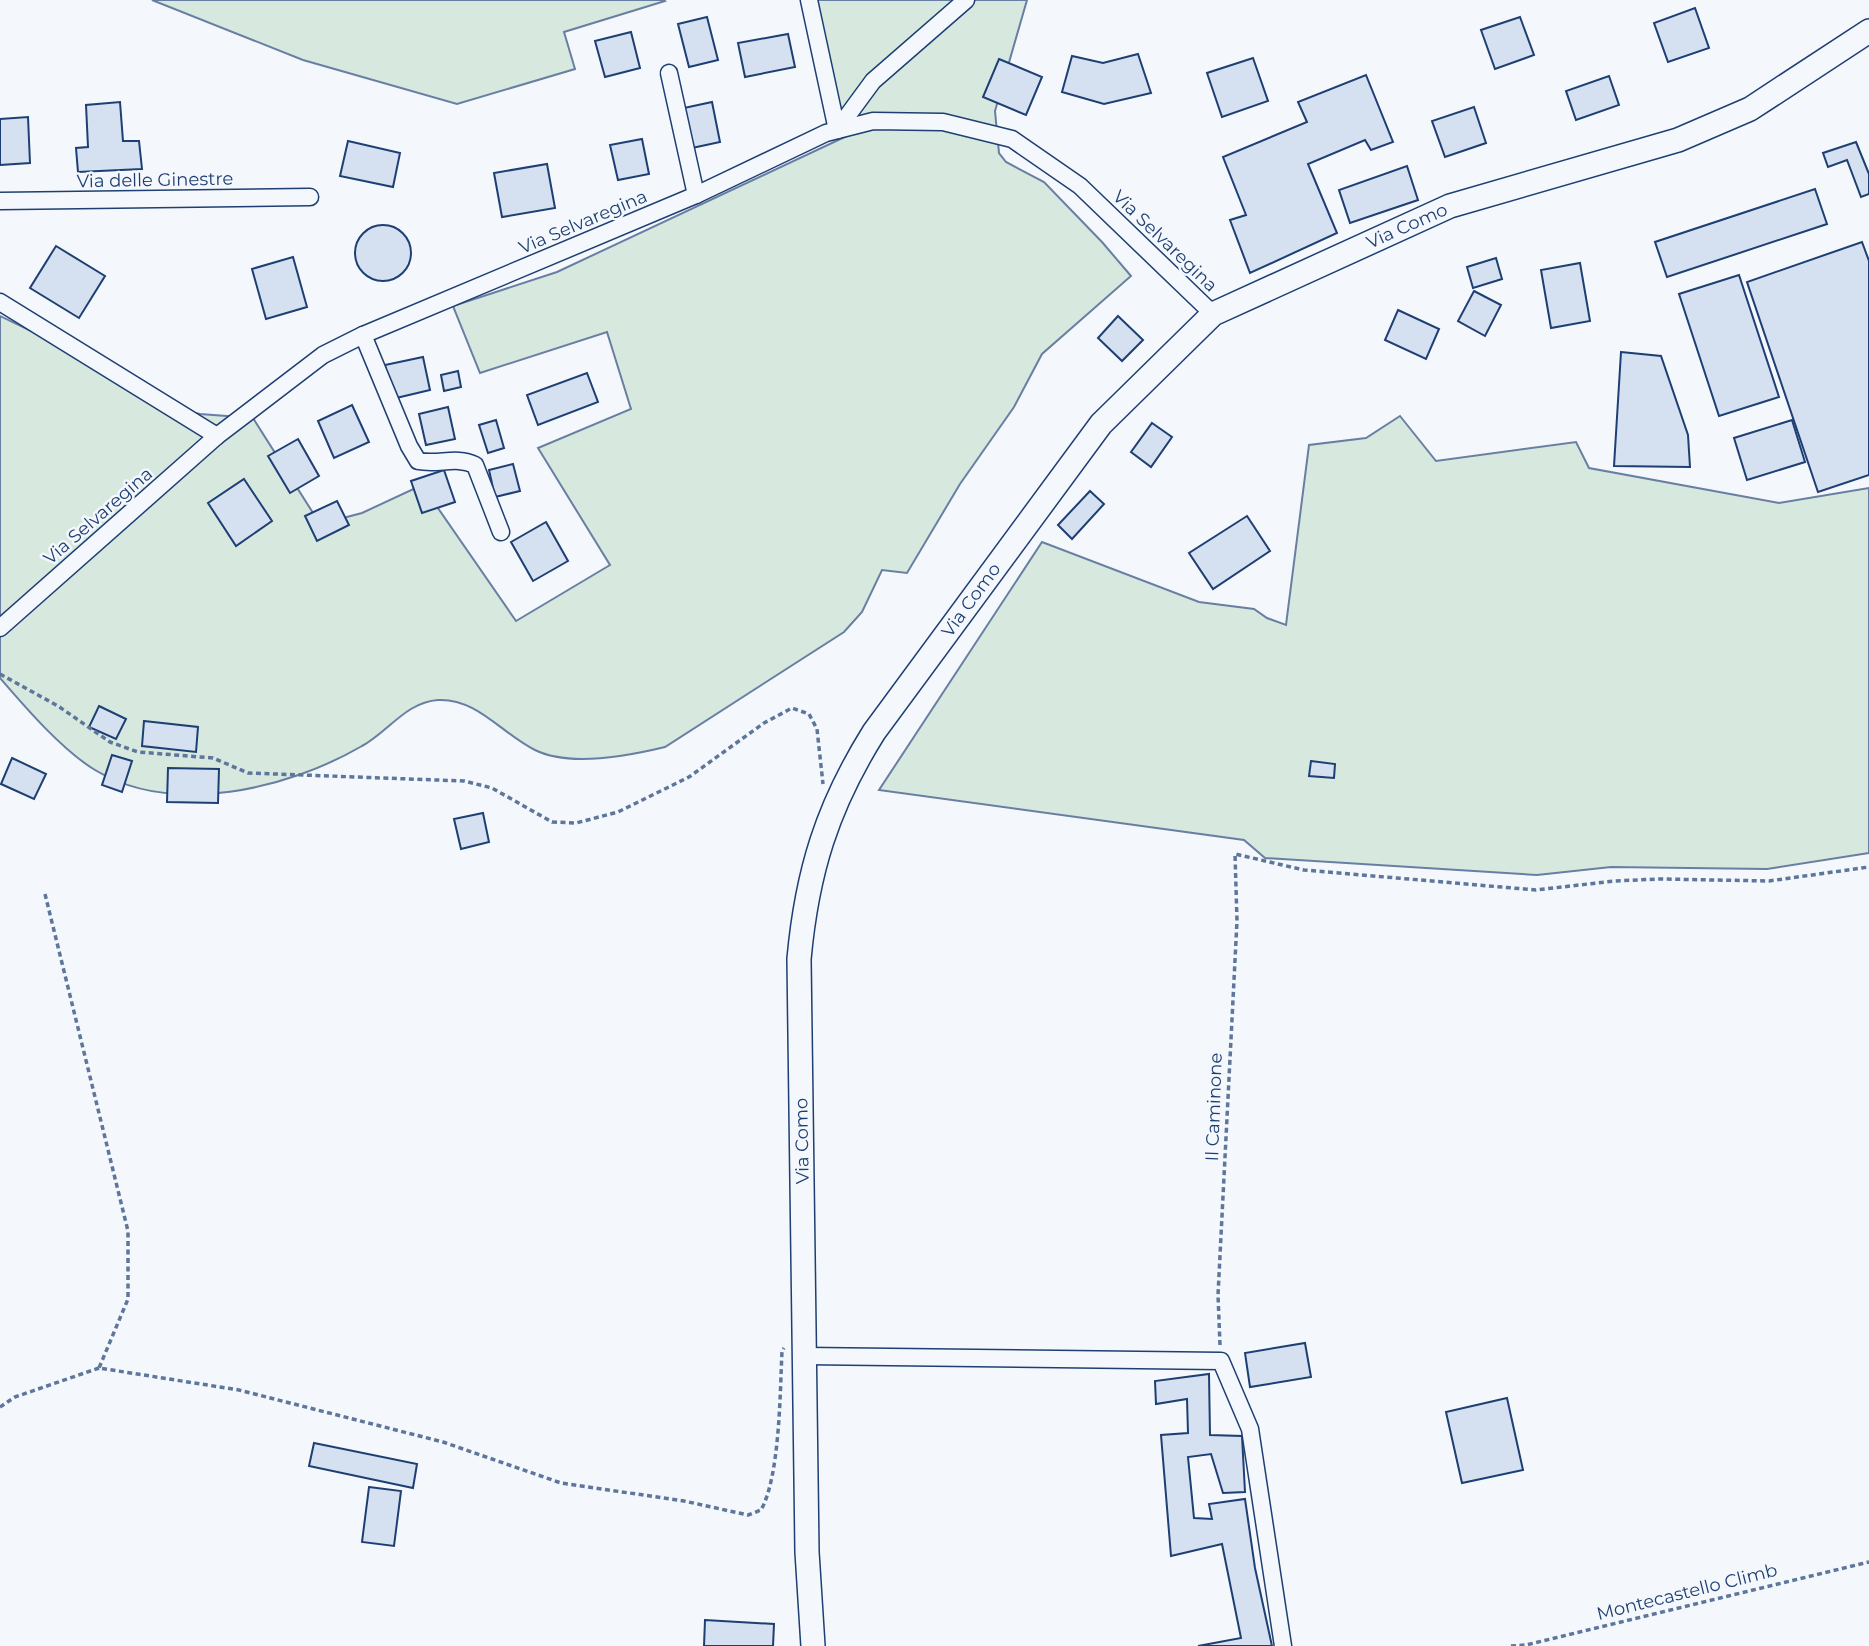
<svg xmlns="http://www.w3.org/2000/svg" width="1869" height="1646" viewBox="0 0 1869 1646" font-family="Montserrat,sans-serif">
  <rect width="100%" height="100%" fill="#f4f7fb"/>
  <g fill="#d7e8df" stroke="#687fa3" stroke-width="2">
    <polygon points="152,0 664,0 665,1 564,32 575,69 457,104 303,60"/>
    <path d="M803,0H1027L995,111L999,153L1006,162L1044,182L1102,242L1131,276L1042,354L1014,407L960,484L907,573L882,570L862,612L844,632L665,747C628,756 569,767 535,750C502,734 477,698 438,700C406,702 388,732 362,746C288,789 173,817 95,770C62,750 25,707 0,678V316L58,344L175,409L200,414L253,418L320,524L362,513L422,485L516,621L610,565L538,448L631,409L607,332L480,373L453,306L557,272L849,135L823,84Z"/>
    <polygon points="1400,416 1436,461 1576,442 1589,468 1779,503 1869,488 1869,853 1767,869 1611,867 1537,875 1265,858 1244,840 879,790 1042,542 1199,602 1254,609 1267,618 1286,625 1309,445 1366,438"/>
  </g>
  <g fill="#d5e0f0" stroke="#1d3f73" stroke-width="2">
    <polygon points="1695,8 1709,48 1668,62 1654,23"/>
    <polygon points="707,17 718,60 689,67 678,24"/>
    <polygon points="1520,17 1534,55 1495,69 1481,30"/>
    <polygon points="631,32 640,68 605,77 595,41"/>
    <polygon points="788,34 795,67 745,77 738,43"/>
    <polygon points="1138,54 1151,93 1104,104 1062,92 1072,56 1103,63"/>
    <polygon points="1253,58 1268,101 1222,117 1207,73"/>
    <polygon points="999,59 1042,77 1026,115 983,97"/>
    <polygon points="1366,75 1393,142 1371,150 1365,140 1308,164 1337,233 1250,273 1230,220 1246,215 1223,157 1307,122 1298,102"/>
    <polygon points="1609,76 1619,105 1576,120 1566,91"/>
    <polygon points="120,102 123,141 139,141 142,169 78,172 76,148 88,147 86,105"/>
    <polygon points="712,102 720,142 692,148 684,108"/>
    <polygon points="1474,107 1486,143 1445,157 1432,121"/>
    <polygon points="28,117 30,163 0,165 0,119"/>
    <polygon points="642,139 649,174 618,180 610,145"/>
    <polygon points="348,141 400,153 393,187 340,176"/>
    <polygon points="1856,142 1869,174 1869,194 1861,197 1847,160 1828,167 1823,153"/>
    <polygon points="547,164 555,208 502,217 494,173"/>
    <polygon points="1407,166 1418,200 1350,223 1339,190"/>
    <polygon points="1815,189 1827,224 1667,277 1655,242"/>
    <circle cx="383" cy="253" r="28"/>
    <polygon points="1862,242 1869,261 1869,475 1818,492 1747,282"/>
    <polygon points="56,246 105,276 79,318 30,288"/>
    <polygon points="293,257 307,307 266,319 252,269"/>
    <polygon points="1496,258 1502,279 1473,288 1467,267"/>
    <polygon points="1580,263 1590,321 1551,328 1541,270"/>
    <polygon points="1739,275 1779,397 1719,416 1679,294"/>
    <polygon points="1474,291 1501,305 1485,336 1458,321"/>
    <polygon points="1398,310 1439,329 1426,359 1385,340"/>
    <polygon points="1118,316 1143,340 1122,361 1098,338"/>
    <polygon points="1621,352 1661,356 1688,435 1690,467 1614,466"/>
    <polygon points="423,357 430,390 392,399 385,365"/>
    <polygon points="458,371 461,387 444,391 441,375"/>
    <polygon points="587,373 598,402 538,425 527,395"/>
    <polygon points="352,405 369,442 334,458 318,421"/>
    <polygon points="448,407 455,439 426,445 419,414"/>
    <polygon points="496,420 504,448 488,453 479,425"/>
    <polygon points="1792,420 1805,462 1747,480 1734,438"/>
    <polygon points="1152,423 1172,437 1151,467 1131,452"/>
    <polygon points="298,439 319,476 290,493 268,456"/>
    <polygon points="513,464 520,491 495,497 489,470"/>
    <polygon points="444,470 455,502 422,513 411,481"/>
    <polygon points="244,479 272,521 236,546 208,503"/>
    <polygon points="1090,491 1104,504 1072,539 1058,525"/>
    <polygon points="337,501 349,525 317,541 305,516"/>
    <polygon points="1247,516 1270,551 1213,589 1189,553"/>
    <polygon points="546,522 568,561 533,581 511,542"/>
    <polygon points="99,706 126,719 116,739 89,727"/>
    <polygon points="144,721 198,727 196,752 142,746"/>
    <polygon points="112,755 132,761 122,792 102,785"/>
    <polygon points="12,758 46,774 34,799 1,784"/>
    <polygon points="1311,761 1335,764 1334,778 1309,776"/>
    <polygon points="168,768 219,769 218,803 167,802"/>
    <polygon points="483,813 489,842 461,849 454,819"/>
    <polygon points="1305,1343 1311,1377 1250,1387 1245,1353"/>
    <polygon points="1209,1374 1210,1435 1242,1436 1245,1492 1223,1493 1211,1454 1188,1457 1194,1518 1212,1519 1209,1504 1245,1499 1255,1568 1272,1646 1198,1646 1241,1638 1222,1544 1171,1556 1161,1435 1188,1433 1187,1399 1156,1404 1155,1381"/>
    <polygon points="1507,1398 1523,1470 1462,1483 1446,1412"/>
    <polygon points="314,1443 417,1464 413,1488 309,1466"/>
    <polygon points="369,1487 401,1491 394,1546 362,1542"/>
    <polygon points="705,1620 774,1624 773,1646 704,1646"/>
  </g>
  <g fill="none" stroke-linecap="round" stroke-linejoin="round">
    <defs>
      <g id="minor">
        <polyline points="809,0 837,130"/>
        <polyline points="669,73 696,195"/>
        <polyline points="837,130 873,81 966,0"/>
        <polyline points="0,201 310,197"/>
        <polyline points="0,302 217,436"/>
        <path d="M363,335L409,446L418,461C439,465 456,456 475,465L501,532"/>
        <polyline points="0,628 217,436 323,355 363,335 696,195 826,133 873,121 943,122 1012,139 1080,186 1213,314"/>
        <polyline points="805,1356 1221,1361 1250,1429 1283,1646"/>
      </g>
      <path id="secondary" d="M813,1646L807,1552L799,959C807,872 827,807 874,732L1101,424L1213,314L1450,206L1678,140L1750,109L1869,31"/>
    </defs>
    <use href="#minor" stroke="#1d3f73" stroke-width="19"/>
    <use href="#secondary" stroke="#1d3f73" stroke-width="26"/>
    <g stroke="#5e769c" stroke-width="3.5" stroke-dasharray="5 3.5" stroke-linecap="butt">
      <polyline points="0,674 58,706 110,742 138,752 213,758 248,773 464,781 492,788 552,822 576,823 618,812 689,777 764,723 792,708 809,714 817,729 823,784"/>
      <path d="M45,894L128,1231V1299L99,1368L239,1390L443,1442L561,1483L684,1501L748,1515L761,1510C780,1476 780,1392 782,1351L784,1348"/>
      <polyline points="1220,1345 1218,1295 1237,921 1235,854 1304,870 1536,890 1614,881 1660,879 1769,881 1869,867"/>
      <polyline points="0,1407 15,1397 99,1368"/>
      <polyline points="1511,1646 1526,1645 1869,1562"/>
    </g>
    <use href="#minor" stroke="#f4f7fb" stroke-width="16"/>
    <use href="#secondary" stroke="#f4f7fb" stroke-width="23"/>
  </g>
  <g text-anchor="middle" stroke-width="5" stroke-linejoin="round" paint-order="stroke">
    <g font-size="18" fill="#1d3f73" stroke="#f4f7fb">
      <text transform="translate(155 180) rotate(-1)" y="6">Via delle Ginestre</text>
      <text transform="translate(583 222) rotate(-23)" y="6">Via Selvaregina</text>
      <text transform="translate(1407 226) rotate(-24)" y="6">Via Como</text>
      <text transform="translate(1165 241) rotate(44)" y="6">Via Selvaregina</text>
      <text transform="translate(98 516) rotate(-41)" y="6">Via Selvaregina</text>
      <text transform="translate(971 600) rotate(-54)" y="6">Via Como</text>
      <text transform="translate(1214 1107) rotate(-88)" y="6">Il Caminone</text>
      <text transform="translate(802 1141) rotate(-91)" y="6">Via Como</text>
      <text transform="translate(1687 1592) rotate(-14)" y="6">Montecastello Climb</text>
    </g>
  </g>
</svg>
